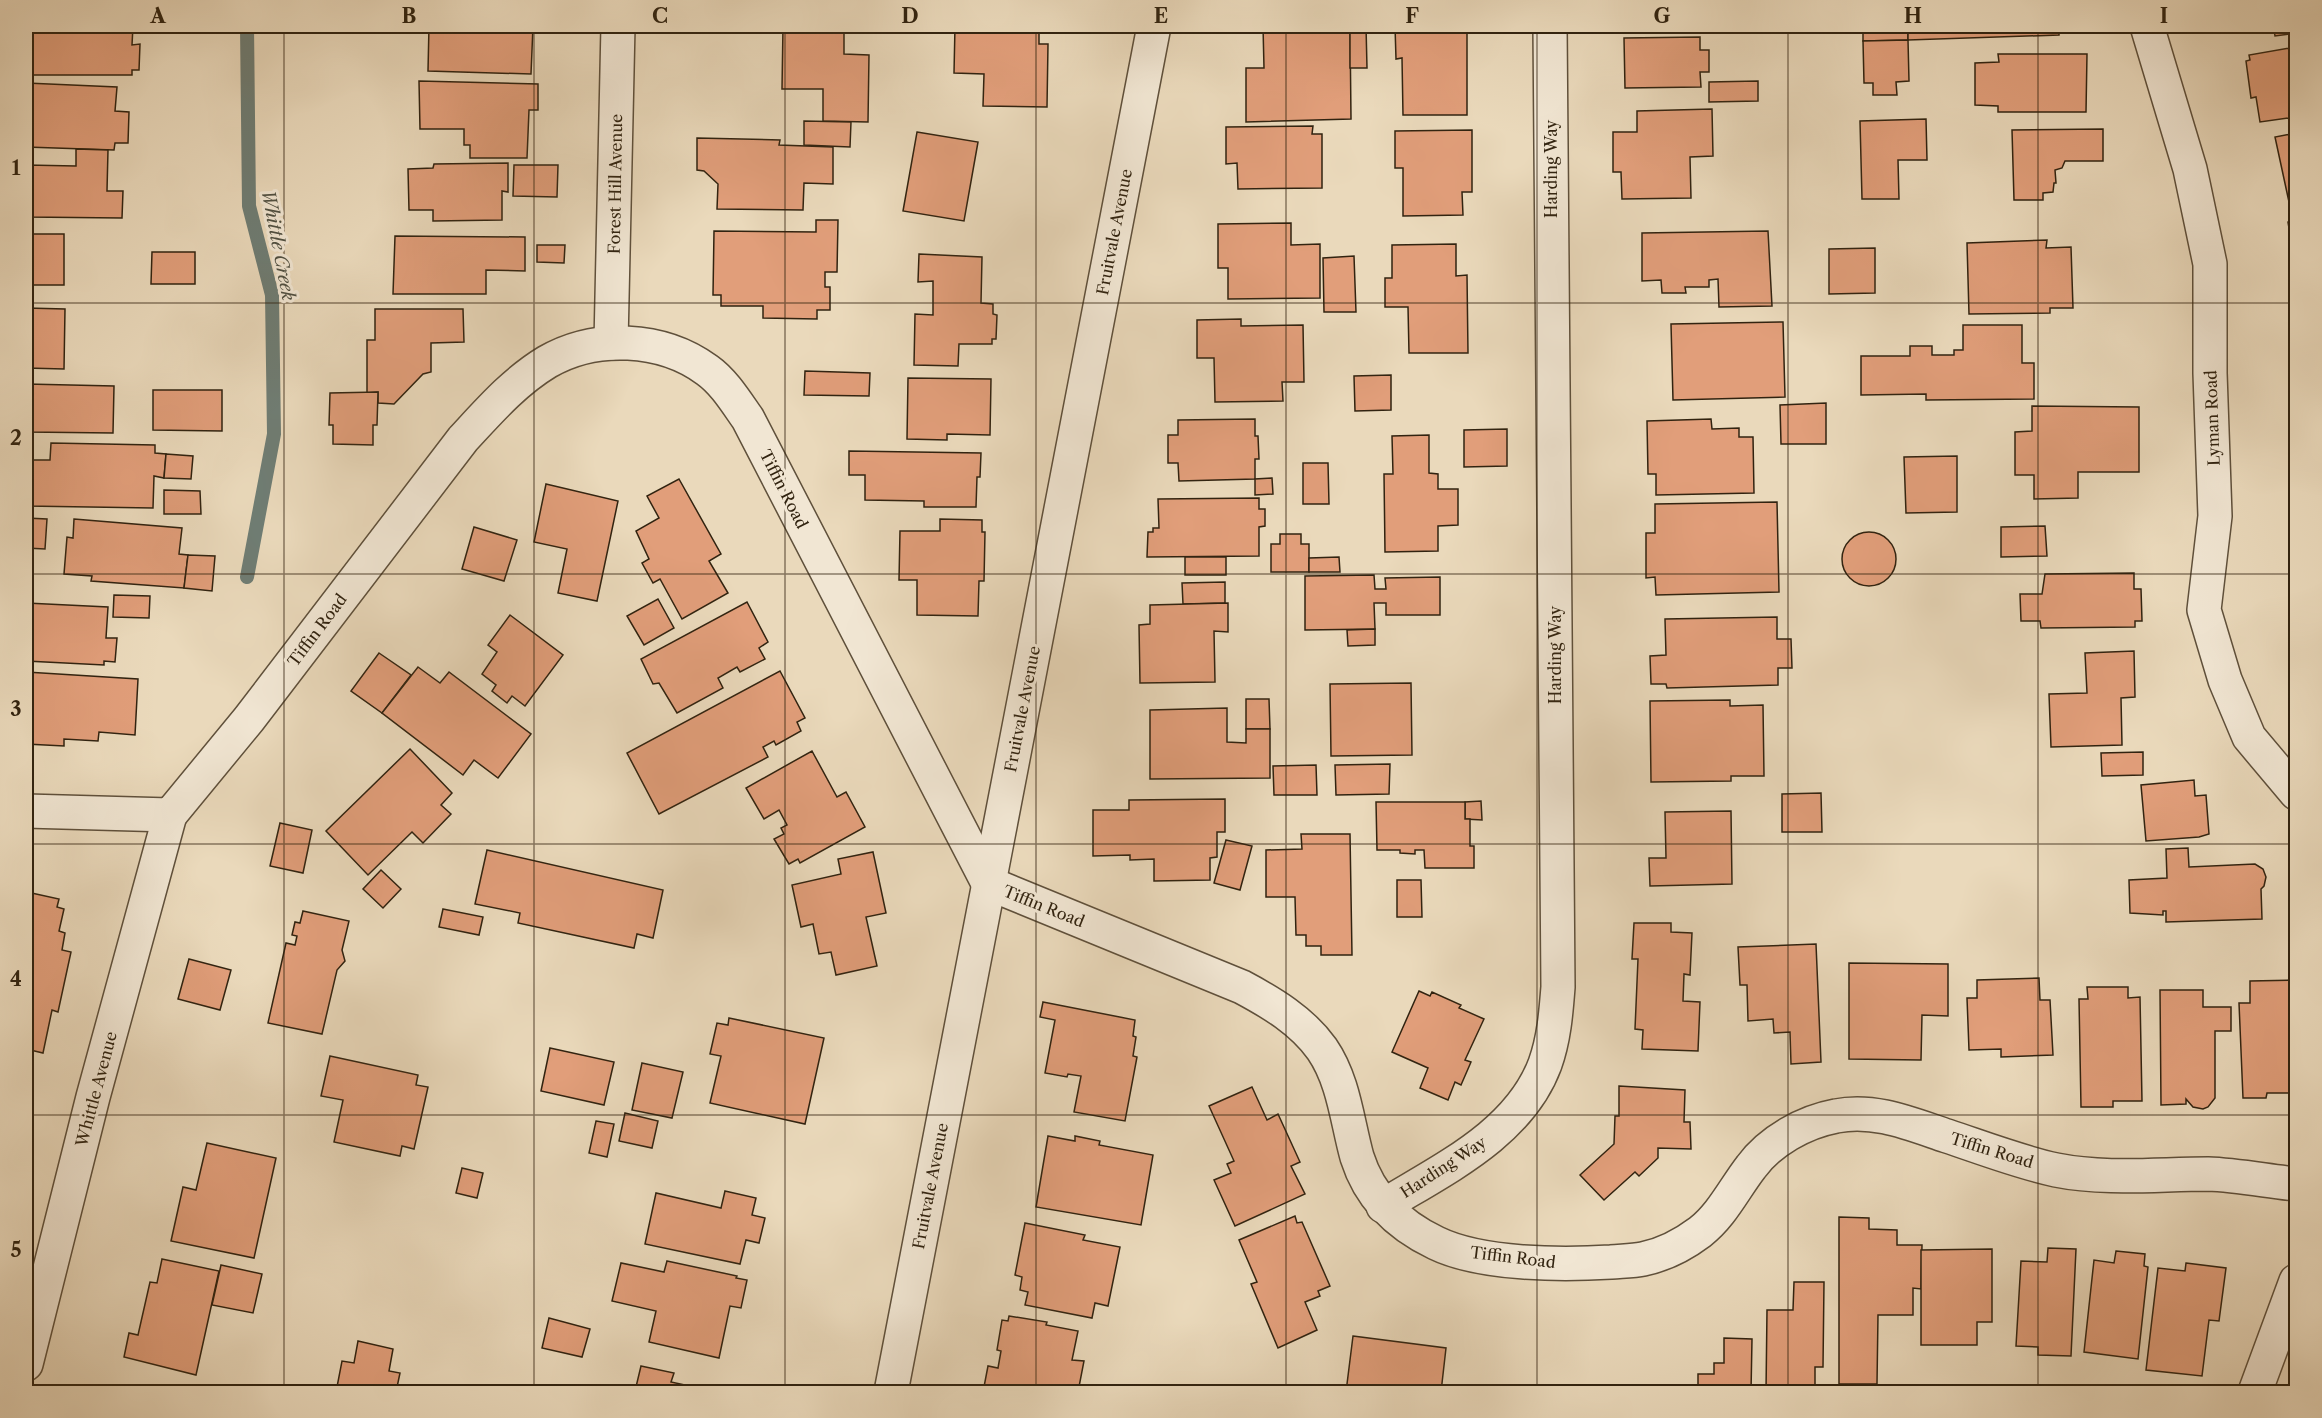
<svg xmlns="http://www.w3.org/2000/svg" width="2322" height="1418" viewBox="0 0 2322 1418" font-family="'Libre Caslon Text',serif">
  <rect width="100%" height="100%" fill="#ead9bb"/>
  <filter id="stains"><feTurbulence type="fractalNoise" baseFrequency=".00333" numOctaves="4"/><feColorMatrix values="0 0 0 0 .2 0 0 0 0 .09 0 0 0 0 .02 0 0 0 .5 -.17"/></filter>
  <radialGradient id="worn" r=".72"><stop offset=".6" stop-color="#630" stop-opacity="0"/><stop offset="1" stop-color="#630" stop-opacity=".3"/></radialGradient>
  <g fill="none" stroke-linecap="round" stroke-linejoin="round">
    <polyline stroke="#6f7d74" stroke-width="14" points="247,26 249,206 272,295 274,434 247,577"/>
  </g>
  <g fill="#e19e7a" stroke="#312310" stroke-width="1.5">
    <polygon points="26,26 133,26 132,45 140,44 139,70 132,70 132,75 26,75"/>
    <rect x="133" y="26" width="34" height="3"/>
    <polygon points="429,26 533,26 531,74 428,71"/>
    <polygon points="783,26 844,26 844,54 869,55 868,122 823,121 823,89 782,89"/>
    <polygon points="955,26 1039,26 1039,44 1048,44 1047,107 983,106 984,74 954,73"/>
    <polygon points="1263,26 1350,26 1351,119 1246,122 1246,68 1264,68"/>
    <polygon points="1350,26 1366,26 1367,68 1350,68"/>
    <polygon points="1395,26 1467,26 1467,115 1403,115 1402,58 1396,59"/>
    <polygon points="1863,26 1908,26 1908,40 1863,41"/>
    <polygon points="1908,26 2059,26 2059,35 1908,40"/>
    <polygon points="2247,26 2296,26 2296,33 2275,36 2274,30 2249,33"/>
    <polygon points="1700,37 1700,50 1709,50 1709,72 1700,72 1701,87 1625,88 1624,38"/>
    <polygon points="1908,40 1909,81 1896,82 1897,95 1873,95 1873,83 1864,83 1863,41"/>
    <polygon points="2296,47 2296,117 2260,122 2256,97 2251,98 2246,61 2250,60 2249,55"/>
    <polygon points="1998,54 2087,54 2086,112 1998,112 1998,106 1975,105 1975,63 1999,62"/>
    <polygon points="419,81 538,84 538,110 529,110 527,158 470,158 470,145 464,145 464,129 420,129"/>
    <polygon points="1758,81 1758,101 1709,102 1709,82"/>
    <polygon points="26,83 117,87 115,111 129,112 128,143 115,143 114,150 26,147"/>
    <polygon points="1712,109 1713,156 1690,157 1691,198 1622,199 1621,172 1613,172 1613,132 1637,132 1637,111"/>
    <polygon points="1926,119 1927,160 1898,160 1899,199 1862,199 1860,121"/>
    <polygon points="804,121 851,122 850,147 804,145"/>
    <polygon points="1313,126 1312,134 1322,134 1322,188 1238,189 1237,163 1226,164 1226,127"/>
    <polygon points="2103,129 2103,161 2065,161 2062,168 2055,170 2056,183 2054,183 2053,192 2043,193 2043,200 2014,200 2012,130"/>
    <polygon points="1472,130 1472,192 1462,192 1463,215 1403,216 1403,168 1395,168 1395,131"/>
    <polygon points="917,132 978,142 964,221 903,211"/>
    <polygon points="2296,133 2296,201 2289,202 2275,137"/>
    <polygon points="697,138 780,140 779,145 833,147 833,184 804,183 803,210 717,209 718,184 704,171 697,170"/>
    <polygon points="76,149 108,150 107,191 123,191 122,218 26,217 26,165 76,166"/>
    <polygon points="508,163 508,192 502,191 502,220 433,221 433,210 409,210 408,169 433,168 434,164"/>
    <polygon points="514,165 558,165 557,197 513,196"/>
    <polygon points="816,220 838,220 837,272 825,272 825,287 830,287 830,310 817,310 817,319 763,318 763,306 721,306 721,295 713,295 714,231 816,232"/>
    <polygon points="2296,220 2296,271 2288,222"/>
    <polygon points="1291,223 1291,245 1320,244 1320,298 1228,299 1228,268 1218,268 1218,224"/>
    <polygon points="1768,231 1772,306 1719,307 1718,279 1709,280 1709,287 1685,287 1686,293 1662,293 1661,280 1642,281 1642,233"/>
    <rect x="26" y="234" width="38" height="51"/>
    <polygon points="395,236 525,237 525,271 486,270 486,294 393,294"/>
    <polygon points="2047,240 2046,248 2071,247 2073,308 2050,308 2050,313 1969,314 1967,243"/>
    <polygon points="1456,244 1456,276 1467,275 1468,353 1409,353 1408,307 1385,307 1385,278 1392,278 1392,245"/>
    <polygon points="537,245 565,245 564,263 537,262"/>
    <polygon points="1875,248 1875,293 1829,294 1829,249"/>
    <polygon points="152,252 195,252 195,284 151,284"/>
    <polygon points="919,254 982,257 981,303 993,304 993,314 997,315 996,339 992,339 992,344 959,344 958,366 914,365 915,314 933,315 933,281 918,282"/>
    <polygon points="1354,256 1356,312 1324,312 1323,258"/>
    <polygon points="26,308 65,309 64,369 26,368"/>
    <polygon points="375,309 463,309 464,342 431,343 431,372 423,374 394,404 378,403 378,392 367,393 367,340 375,340"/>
    <polygon points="1241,319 1241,326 1303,325 1304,382 1282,382 1283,401 1215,402 1214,358 1197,358 1197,320"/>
    <polygon points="1783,322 1785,397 1673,400 1671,324"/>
    <polygon points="1963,325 2022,325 2022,363 2034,363 2034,399 1926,400 1926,394 1861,395 1861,356 1910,356 1910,346 1932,346 1932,355 1954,355 1954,350 1963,350"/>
    <polygon points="805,371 870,373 869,396 804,395"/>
    <polygon points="1391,375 1391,410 1355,411 1354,376"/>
    <polygon points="908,378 991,379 990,435 947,434 947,440 907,439"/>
    <polygon points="26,384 114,386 113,433 26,432"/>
    <polygon points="153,390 222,390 222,431 153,430"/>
    <polygon points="378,392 377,425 373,425 373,445 333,444 333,425 329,425 330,393"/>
    <polygon points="1826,403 1826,444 1781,444 1780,405"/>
    <polygon points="2032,406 2139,407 2139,472 2078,472 2078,498 2034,499 2034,475 2015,475 2015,432 2032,431"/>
    <polygon points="1255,419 1255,436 1258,436 1259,459 1255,459 1255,479 1179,481 1178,463 1168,463 1168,435 1178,435 1178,420"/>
    <polygon points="1711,419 1712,429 1739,428 1739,437 1753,437 1754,493 1656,495 1656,474 1648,474 1647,421"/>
    <polygon points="1507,429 1507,466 1464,467 1464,430"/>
    <polygon points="1429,435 1429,473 1438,474 1438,489 1458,489 1458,525 1438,526 1438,551 1385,552 1384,474 1393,474 1392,436"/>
    <polygon points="51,443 155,445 155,453 166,454 164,478 154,476 153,508 26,506 26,460 50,460"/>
    <polygon points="849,451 981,453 980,477 977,477 976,507 924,507 924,501 865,500 865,475 849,475"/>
    <polygon points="166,454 193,456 191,479 164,478"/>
    <polygon points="1957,456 1957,512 1906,513 1904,457"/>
    <polygon points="1303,463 1328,463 1329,504 1303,504"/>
    <polygon points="1272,478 1273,494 1255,495 1255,479"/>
    <polygon points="679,479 721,554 709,561 728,593 682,619 660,579 653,583 642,563 649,559 636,531 659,518 647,496"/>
    <polygon points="546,484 618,501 597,601 558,593 567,549 534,542"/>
    <polygon points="164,490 200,491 201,514 164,514"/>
    <polygon points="1259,498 1259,509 1265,509 1265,526 1259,527 1259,556 1147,557 1148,532 1153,532 1153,528 1159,528 1158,499"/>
    <polygon points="1777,502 1779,592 1656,595 1655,577 1646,578 1646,533 1655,533 1655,504"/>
    <polygon points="26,518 47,519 45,549 26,548"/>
    <polygon points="74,519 182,528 179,554 188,555 184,588 91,581 92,576 64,574 67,537 73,538"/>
    <polygon points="940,519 982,520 982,532 985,532 984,581 979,581 978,616 917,615 917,580 899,580 900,531 940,531"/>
    <polygon points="2045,526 2047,556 2001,557 2001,527"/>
    <polygon points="474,527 517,540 504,581 462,569"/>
    <circle cx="1869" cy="559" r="27"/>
    <polygon points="1280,534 1301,534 1301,544 1309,544 1309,572 1271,572 1271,544 1280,544"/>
    <polygon points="188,555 215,556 212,591 184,588"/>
    <rect x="1185" y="557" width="41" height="18"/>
    <polygon points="1339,557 1340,572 1309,572 1309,558"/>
    <polygon points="2134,573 2134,589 2141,589 2142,621 2135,621 2135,627 2041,628 2040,621 2021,621 2020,594 2042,594 2045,574"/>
    <polygon points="1374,575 1375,589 1386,589 1385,578 1440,577 1440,615 1386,615 1386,603 1374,603 1375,629 1305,630 1305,576"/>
    <polygon points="1225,582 1225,603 1183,604 1182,583"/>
    <polygon points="114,595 150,596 149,618 113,617"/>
    <polygon points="658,599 674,628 644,645 627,616"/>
    <polygon points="747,602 768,642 759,648 765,659 740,672 737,667 718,678 723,688 677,713 659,683 653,684 641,659"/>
    <polygon points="26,603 108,607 106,638 117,638 115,662 104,661 104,665 26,661"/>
    <polygon points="1228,603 1228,632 1214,631 1215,682 1140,683 1139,625 1150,624 1150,605"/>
    <polygon points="510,615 563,655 525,706 512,696 507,703 492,691 496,685 482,674 497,652 488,645"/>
    <polygon points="1777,617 1777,639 1791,639 1792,668 1778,668 1778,685 1667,688 1666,684 1651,684 1650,656 1666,655 1665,619"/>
    <polygon points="1375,629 1375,645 1348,646 1347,630"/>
    <polygon points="2134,651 2135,697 2121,698 2122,745 2051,747 2049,694 2087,693 2085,653"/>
    <polygon points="379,653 411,675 382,713 351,691"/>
    <polygon points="418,667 440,683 449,672 531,734 498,778 474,760 463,775 382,713"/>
    <polygon points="780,671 805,718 797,722 801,731 776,745 774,741 763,747 768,757 659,814 627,753"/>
    <polygon points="26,672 138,679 135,735 99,732 98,741 64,739 64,746 26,744"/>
    <polygon points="1411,683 1412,755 1331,756 1330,684"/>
    <polygon points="1246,699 1269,699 1270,729 1246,729"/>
    <polygon points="1730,700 1730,706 1763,705 1764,776 1731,776 1731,781 1651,782 1650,701"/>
    <polygon points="1227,708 1227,742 1246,743 1246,729 1270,729 1270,778 1150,779 1150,710"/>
    <polygon points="410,749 452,793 441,805 451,814 423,843 412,832 368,875 326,831"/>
    <polygon points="812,751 837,797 846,792 865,827 800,863 798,859 789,864 774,839 784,834 781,828 787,825 779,810 764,819 746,788"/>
    <polygon points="2143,752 2143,775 2102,776 2101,753"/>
    <polygon points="1390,764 1389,794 1336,795 1335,765"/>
    <polygon points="1316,765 1317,795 1274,795 1273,766"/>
    <polygon points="2194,780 2195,796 2206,795 2209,834 2199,837 2146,841 2141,785"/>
    <polygon points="1821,793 1822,832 1782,832 1782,794"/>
    <polygon points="1225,799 1225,832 1217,832 1217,857 1210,858 1210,880 1154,881 1154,859 1130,860 1130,855 1093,856 1093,810 1129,810 1129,800"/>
    <polygon points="1481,801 1482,820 1465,819 1465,802"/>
    <polygon points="1376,802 1465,802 1465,819 1470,819 1470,846 1474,846 1474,868 1425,868 1424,850 1415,850 1415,854 1400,853 1400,850 1377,850"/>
    <polygon points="1731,811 1732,884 1650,886 1649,858 1666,858 1665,812"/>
    <polygon points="280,823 312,830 303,873 270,866"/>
    <polygon points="1301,834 1350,834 1352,955 1321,955 1321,946 1306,946 1306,935 1296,935 1295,897 1266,897 1266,850 1302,849"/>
    <polygon points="1226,840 1252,846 1240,890 1214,883"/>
    <polygon points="2188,848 2189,867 2255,864 2263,869 2266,877 2264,886 2261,889 2262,919 2166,922 2166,911 2163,911 2163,915 2130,913 2129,880 2167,878 2166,849"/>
    <polygon points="487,850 663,890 653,938 637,934 634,948 518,923 520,913 475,904"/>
    <polygon points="873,852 886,913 866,917 877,966 836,975 831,952 819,954 813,924 801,927 792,885 841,874 838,859"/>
    <polygon points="381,870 401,889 383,908 363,889"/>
    <polygon points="1397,880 1421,880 1422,917 1397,917"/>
    <polygon points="27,892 59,899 57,907 64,909 59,931 65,933 62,950 71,952 58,1012 52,1010 43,1053 26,1049"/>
    <polygon points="443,909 483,917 479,935 439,927"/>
    <polygon points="303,911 349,921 342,950 345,961 337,970 322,1034 268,1023 286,943 295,945 297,936 292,935 295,922 300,923"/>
    <polygon points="1634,923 1671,923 1671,932 1692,933 1690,975 1684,974 1683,1001 1700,1002 1698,1051 1642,1049 1643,1030 1635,1029 1638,959 1632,959"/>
    <polygon points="1816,944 1821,1062 1791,1064 1790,1032 1774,1033 1773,1019 1748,1021 1747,985 1740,985 1738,947"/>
    <polygon points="189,959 231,970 220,1010 178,999"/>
    <polygon points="1849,963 1948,964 1948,1016 1922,1015 1921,1060 1849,1059"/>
    <polygon points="2039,978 2040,1000 2050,1000 2053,1055 2001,1057 2001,1049 1969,1050 1967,998 1977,998 1977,980"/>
    <polygon points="2296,980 2296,1093 2267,1093 2266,1098 2243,1098 2239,1003 2250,1003 2250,981"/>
    <polygon points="2087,987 2128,987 2128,998 2140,997 2142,1101 2113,1101 2113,1107 2081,1107 2079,999 2088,999"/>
    <polygon points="2160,990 2203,990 2203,1007 2231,1007 2231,1031 2215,1031 2215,1098 2208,1107 2203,1109 2193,1107 2186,1099 2186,1104 2161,1105"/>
    <polygon points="1419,991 1430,996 1432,992 1461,1005 1459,1008 1484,1019 1465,1060 1471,1062 1461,1085 1455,1082 1448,1100 1420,1088 1428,1068 1392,1052"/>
    <polygon points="1043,1002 1135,1020 1133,1036 1136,1037 1133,1056 1137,1057 1125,1121 1074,1112 1081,1076 1068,1074 1067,1077 1045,1073 1055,1020 1040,1017"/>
    <polygon points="729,1018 824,1038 805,1124 710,1103 721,1056 710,1054 717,1023 728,1025"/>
    <polygon points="550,1048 614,1062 604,1105 541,1091"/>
    <polygon points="330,1056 418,1075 416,1085 428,1087 414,1149 402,1146 400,1156 334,1142 343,1100 321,1096"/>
    <polygon points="642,1063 683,1072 672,1118 632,1110"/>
    <polygon points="1619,1086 1685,1090 1684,1122 1690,1122 1691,1149 1658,1148 1658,1158 1639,1176 1635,1172 1604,1200 1580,1175 1614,1144 1615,1116 1619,1116"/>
    <polygon points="1252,1087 1267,1120 1278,1114 1300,1162 1291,1166 1305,1194 1235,1226 1214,1180 1231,1173 1227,1164 1234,1161 1209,1106"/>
    <polygon points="625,1113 658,1121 652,1148 619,1141"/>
    <polygon points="596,1121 614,1124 607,1157 589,1153"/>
    <polygon points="1048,1136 1075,1141 1075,1136 1100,1141 1099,1145 1153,1155 1141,1225 1036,1207"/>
    <polygon points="207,1143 276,1158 254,1258 171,1241 183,1187 196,1190"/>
    <polygon points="462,1168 483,1173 477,1198 456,1193"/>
    <polygon points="725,1191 756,1198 752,1215 765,1218 759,1243 746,1240 740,1264 645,1244 656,1193 721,1208"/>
    <polygon points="1295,1216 1297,1223 1302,1222 1330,1286 1318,1291 1320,1296 1305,1302 1317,1330 1278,1348 1251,1284 1257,1282 1239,1240"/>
    <polygon points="1839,1217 1869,1218 1869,1229 1897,1230 1897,1245 1922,1245 1921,1289 1913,1288 1913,1315 1878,1315 1877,1384 1839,1384"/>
    <polygon points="1025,1223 1085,1235 1083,1240 1120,1247 1108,1306 1095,1303 1092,1318 1025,1305 1028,1292 1020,1290 1022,1277 1015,1275"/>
    <polygon points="2048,1248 2076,1249 2071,1356 2038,1355 2038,1347 2016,1346 2021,1261 2047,1262"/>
    <polygon points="1992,1249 1992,1322 1977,1322 1977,1345 1921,1345 1921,1250"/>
    <polygon points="2116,1251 2145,1254 2144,1266 2148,1267 2138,1359 2084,1352 2094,1260 2114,1263"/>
    <polygon points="162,1259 219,1271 196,1375 124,1357 129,1333 138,1335 150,1282 157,1283"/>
    <polygon points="667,1261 737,1276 736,1278 747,1280 741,1308 730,1306 719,1358 649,1342 656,1311 612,1301 621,1263 664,1272"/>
    <polygon points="2186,1263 2226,1268 2219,1321 2209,1320 2202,1376 2146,1370 2158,1268 2185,1271"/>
    <polygon points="221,1265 262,1274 253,1313 212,1305"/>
    <polygon points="1794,1282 1824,1282 1823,1367 1815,1367 1815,1392 1820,1392 1766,1392 1767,1310 1793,1310"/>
    <polygon points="1009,1316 1047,1322 1046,1325 1078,1331 1072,1360 1084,1361 1078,1392 983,1392 988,1366 998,1368 1001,1351 997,1350 1002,1320 1008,1321"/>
    <polygon points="549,1318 590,1329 582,1357 542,1348"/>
    <polygon points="1353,1336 1446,1348 1441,1392 1346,1392"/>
    <polygon points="1724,1338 1752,1339 1751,1392 1698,1392 1698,1374 1714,1374 1714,1363 1724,1363"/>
    <polygon points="358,1341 393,1349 389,1371 400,1373 396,1392 336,1392 342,1361 354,1363"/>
    <polygon points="641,1366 674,1373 671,1382 717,1392 643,1392 635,1391"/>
    <polygon points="1527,1388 1557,1388 1557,1392 1528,1392"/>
  </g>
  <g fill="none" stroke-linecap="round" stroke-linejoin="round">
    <defs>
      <g id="minor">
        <polyline points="611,343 618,26"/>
        <path d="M26,811L170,815L249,719L463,439C489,411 514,382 547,362C595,334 662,337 707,370C724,382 736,402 748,419L988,883L1242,987C1272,1003 1302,1021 1322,1049C1344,1081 1347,1121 1357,1157C1370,1198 1398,1225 1436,1243C1481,1265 1562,1265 1611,1262C1622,1261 1633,1261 1643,1259C1663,1255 1684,1244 1700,1232C1722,1215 1734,1189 1751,1167C1770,1141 1804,1122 1836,1116C1874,1108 1911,1124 1947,1136C1983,1148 2019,1162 2056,1170C2106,1180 2158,1174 2208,1174C2237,1175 2267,1181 2296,1184"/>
        <path d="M1383,1206C1443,1169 1519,1134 1545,1064C1554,1039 1556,1013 1558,987L1550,26"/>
        <polyline points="26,1364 93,1097 170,815"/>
        <polyline points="891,1392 1154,26"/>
        <polyline points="2255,1392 2296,1281"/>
      </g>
      <polyline id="tertiary" points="2147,26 2190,169 2210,264 2210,373 2215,516 2204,610 2225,680 2249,737 2296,793"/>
    </defs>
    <use href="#minor" stroke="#5f503b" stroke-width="36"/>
    <use href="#tertiary" stroke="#5f503b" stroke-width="36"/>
    <use href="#minor" stroke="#f1e6d3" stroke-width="33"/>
    <use href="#tertiary" stroke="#f1e6d3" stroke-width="33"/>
  </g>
  <path fill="none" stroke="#312310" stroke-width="1.5" stroke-opacity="0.55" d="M284,26V1392M534,26V1392M785,26V1392M1036,26V1392M1286,26V1392M1537,26V1392M1788,26V1392M2038,26V1392M26,303H2296M26,574H2296M26,844H2296M26,1115H2296"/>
  <g text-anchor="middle" stroke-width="6" stroke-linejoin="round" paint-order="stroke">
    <g font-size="16" fill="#312310" stroke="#f1e6d3">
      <text transform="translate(1551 169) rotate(-90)" y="6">Harding Way</text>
      <text transform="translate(615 184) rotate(-89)" y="6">Forest Hill Avenue</text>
      <text transform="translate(1114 232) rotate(-79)" y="6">Fruitvale Avenue</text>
      <text transform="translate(2212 418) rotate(-92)" y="6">Lyman Road</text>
      <text transform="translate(784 489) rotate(63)" y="6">Tiffin Road</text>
      <text transform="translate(317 630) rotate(-53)" y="6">Tiffin Road</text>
      <text transform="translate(1555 655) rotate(-90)" y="6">Harding Way</text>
      <text transform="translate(1022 709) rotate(-79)" y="6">Fruitvale Avenue</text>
      <text transform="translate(1044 906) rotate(22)" y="6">Tiffin Road</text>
      <text transform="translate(96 1089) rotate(-75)" y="6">Whittle Avenue</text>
      <text transform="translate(1992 1150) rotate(17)" y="6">Tiffin Road</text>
      <text transform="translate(1443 1167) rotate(-33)" y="6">Harding Way</text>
      <text transform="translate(930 1186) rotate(-79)" y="6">Fruitvale Avenue</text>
      <text transform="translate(1513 1257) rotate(7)" y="6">Tiffin Road</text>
    </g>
    <g font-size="18" font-style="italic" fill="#505042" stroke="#f1e6d3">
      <text transform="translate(278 245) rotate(79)" y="6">Whittle Creek</text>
    </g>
  </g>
  <rect width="2322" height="1418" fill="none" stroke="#ead9bb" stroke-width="66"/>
  <rect x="33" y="33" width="2256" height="1352" fill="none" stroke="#312310" stroke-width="2"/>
  <g font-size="20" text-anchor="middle" font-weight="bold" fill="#312310">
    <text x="158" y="23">A</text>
    <text x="409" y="23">B</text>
    <text x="660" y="23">C</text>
    <text x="910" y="23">D</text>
    <text x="1161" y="23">E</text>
    <text x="1412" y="23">F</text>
    <text x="1662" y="23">G</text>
    <text x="1913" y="23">H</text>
    <text x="2164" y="23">I</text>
    <text x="16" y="175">1</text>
    <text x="16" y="445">2</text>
    <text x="16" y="716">3</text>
    <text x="16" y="986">4</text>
    <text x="16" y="1257">5</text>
  </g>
  <rect width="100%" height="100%" filter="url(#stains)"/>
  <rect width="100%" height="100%" fill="url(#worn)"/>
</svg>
